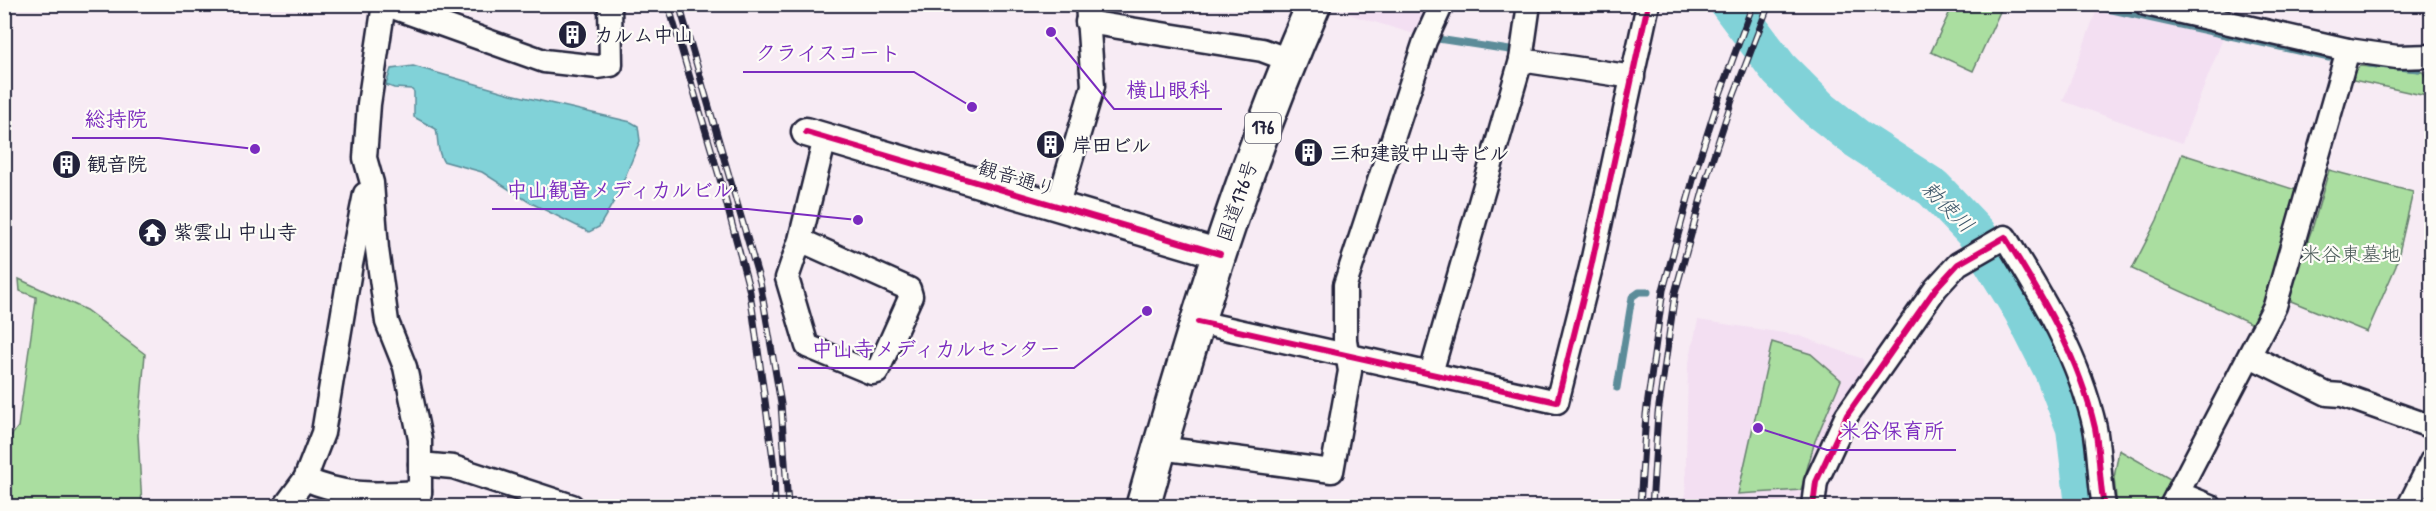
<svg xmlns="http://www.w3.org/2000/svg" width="2436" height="511" viewBox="0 0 2436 511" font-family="'Patrick Hand','Klee One',sans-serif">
  <rect width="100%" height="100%" fill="#f7ebf4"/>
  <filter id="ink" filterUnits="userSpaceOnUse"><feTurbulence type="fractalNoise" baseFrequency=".0167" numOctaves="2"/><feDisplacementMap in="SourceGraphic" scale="12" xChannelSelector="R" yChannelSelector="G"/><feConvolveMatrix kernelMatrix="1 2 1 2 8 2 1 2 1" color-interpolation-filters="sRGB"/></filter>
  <g filter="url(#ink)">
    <g fill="#f3dff2">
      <polygon points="1352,5 1437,5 1423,34 1414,34 1348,14"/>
      <polygon points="2097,9 2223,38 2182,143 2063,101"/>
      <polygon points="1698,320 1797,335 1863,359 1864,372 1806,495 1764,506 1685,506 1688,367"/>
    </g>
    <g fill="#aadea0" stroke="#66806e" stroke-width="1.5">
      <polygon points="1953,5 2003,5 1973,71 1931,52"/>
      <polygon points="2360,66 2423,72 2431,85 2431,97 2353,80 2355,70"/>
      <polygon points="2182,154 2299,191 2270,290 2257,326 2132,269 2157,220"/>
      <polygon points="2329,170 2413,192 2396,266 2367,332 2286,299 2313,226"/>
      <polygon points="19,279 86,310 145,354 138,435 142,506 5,506 5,444 18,427 36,300 36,297 20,291"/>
      <polygon points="1772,342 1811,354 1841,380 1815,441 1801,490 1738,494"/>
      <polygon points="2119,450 2172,480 2158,506 2117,506 2114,478"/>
    </g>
    <path fill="#81d2d8" stroke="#5b8c99" stroke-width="1.5" d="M413,66L511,94L631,122L638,126L640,141L617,196L599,227L589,232L529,202L482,172L443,161C436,149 439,141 436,129L414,117V92L411,89L394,88L386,85L391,69Z"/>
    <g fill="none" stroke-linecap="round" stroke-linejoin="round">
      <g stroke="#5b8c99" stroke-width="7">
        <polyline points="2085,4 2329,58"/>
        <polyline points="1438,39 1516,51"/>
        <polyline points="2369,64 2418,69"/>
        <polyline points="1617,388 1632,297 1639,292 1648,292"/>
      </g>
      <polyline stroke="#81d2d8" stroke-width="40" points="1730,4 1779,69 1820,110 1856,138 1933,188 1976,233 2023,310 2054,371 2076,428 2085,506"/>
      <defs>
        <g id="minor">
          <polyline points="384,4 369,104 365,158 372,183 377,249 387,322 405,367 420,439 420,492 417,506"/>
          <polyline points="384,4 544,61 598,67 611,65 610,4"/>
          <polyline points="2146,4 2348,50 2397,57 2432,56"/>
          <polyline points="1087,22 1262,50 1289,60"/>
          <polyline points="1521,60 1633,77"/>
          <polyline points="1057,207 1093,86 1087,4"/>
          <polyline points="800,240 787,278 807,346 872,373 877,372 911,296 909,289 800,240 825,138"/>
          <polyline points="1198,322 1557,402 1591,267 1648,4"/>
          <polyline points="2250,356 2327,394 2342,395 2432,427"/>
          <polyline points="1431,373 1521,60 1529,4"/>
          <polyline points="1160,448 1332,471 1350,371 1345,340 1345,285 1425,41 1442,4"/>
          <polyline points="420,464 453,467 572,506"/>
          <polyline points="305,479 323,433 351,264 365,194"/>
          <polyline points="2178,493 2210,506"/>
          <path d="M285,506L305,479C347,497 375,494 420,492"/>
          <path d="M1813,506L1816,482L1847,415L1936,288L1958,264L2005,237C2043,298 2079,357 2095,428C2100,454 2099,481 2104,506"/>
          <polyline points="2171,506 2275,306 2348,50"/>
          <polyline points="2409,506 2432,460"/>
        </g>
        <polyline id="tertiary" points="806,132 1220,254"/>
        <path id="trunk" d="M1143,506C1191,336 1243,166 1314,4"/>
      </defs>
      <use href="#minor" stroke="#22223b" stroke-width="27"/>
      <use href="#tertiary" stroke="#22223b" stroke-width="33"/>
      <use href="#trunk" stroke="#22223b" stroke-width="38"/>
      <use href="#minor" stroke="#fdfcf7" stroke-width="22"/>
      <use href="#tertiary" stroke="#fdfcf7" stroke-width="28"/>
      <use href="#trunk" stroke="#fdfcf7" stroke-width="33"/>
      <defs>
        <g id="rail">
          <polyline points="668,4 720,179 750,292 774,466 775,506"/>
          <polyline points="679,4 760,282 781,404 788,506"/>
          <polyline points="1640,506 1646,414 1663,290 1696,169 1720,94 1753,4"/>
          <polyline points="1652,506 1658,413 1675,293 1708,173 1732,100 1769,4"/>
        </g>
      </defs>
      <use href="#rail" stroke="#22223b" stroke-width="7"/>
      <use href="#rail" stroke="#fdfcf7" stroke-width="4.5" stroke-dasharray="14" stroke-linecap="butt"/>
      <defs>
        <g id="cycleway">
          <polyline points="806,132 1220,254"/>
          <polyline points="1198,322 1557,402 1591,267 1648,4"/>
          <path d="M1813,506L1816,482L1847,415L1936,288L1958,264L2005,237C2043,298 2079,357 2095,428C2100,454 2099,481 2104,506"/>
        </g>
      </defs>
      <use href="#cycleway" stroke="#fdfcf7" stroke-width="10"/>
      <use href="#cycleway" stroke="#d6006c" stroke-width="6"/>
    </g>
  </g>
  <defs>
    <symbol id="building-disc" viewBox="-11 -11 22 22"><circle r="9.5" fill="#22223b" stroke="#fdfcf7"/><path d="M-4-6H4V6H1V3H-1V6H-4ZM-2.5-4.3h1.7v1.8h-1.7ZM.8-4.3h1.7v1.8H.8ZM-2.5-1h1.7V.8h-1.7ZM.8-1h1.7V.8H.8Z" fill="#fff"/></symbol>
    <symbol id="temple-disc" viewBox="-11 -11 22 22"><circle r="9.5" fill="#22223b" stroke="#fdfcf7"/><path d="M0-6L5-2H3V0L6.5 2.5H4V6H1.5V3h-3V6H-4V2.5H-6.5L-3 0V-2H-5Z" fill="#fff"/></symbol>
  </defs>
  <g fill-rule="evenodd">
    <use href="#building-disc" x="556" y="18" width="33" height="33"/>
    <use href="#building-disc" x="1034" y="128" width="33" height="33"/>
    <use href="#building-disc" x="1292" y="136" width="33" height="33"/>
    <use href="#building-disc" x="50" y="148" width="33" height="33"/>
    <use href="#temple-disc" x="136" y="216" width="33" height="33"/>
  </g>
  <g text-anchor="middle" stroke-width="4.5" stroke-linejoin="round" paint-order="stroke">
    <rect fill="#fdfcf7" stroke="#646373" stroke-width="1.5" x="1245" y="113" width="36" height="30" rx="4.5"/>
    <g font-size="18" font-weight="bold" fill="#22223b">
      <text x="1263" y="134">176</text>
    </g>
    <g font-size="20" font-weight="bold" fill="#22223b" stroke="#fdfcf7" text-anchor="start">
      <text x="594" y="42">カルム中山</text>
      <text x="1072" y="152">岸田ビル</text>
      <text x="1330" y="160">三和建設中山寺ビル</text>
      <text x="87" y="171">観音院</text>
      <text x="173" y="239">紫雲山 中山寺</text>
    </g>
    <g font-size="20" fill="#22223b" stroke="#fdfcf7">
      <text transform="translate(1017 178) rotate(17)" y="7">観音通り</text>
      <text transform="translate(1237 201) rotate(-71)" y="7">国道176号</text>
    </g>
    <g font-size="20" fill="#4b5a59" stroke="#fdfcf7">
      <text x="2351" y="261">米谷東墓地</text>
    </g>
    <g font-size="21" font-style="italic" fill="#3e576a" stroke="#fdfcf7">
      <text transform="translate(1948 207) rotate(45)" y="7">勅使川</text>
    </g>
  </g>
  <path fill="none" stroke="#7b2cbf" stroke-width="2" d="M972 107L914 72H743M1051 32L1114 109H1222M255 149L159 138H72M858 220L747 209H492M1147 311L1074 368H798M1758 428L1827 450H1956"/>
  <g fill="#7b2cbf" stroke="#fdfcf7" stroke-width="2">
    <circle cx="972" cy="107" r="6"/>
    <circle cx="1051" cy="32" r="6"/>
    <circle cx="255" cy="149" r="6"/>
    <circle cx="858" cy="220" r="6"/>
    <circle cx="1147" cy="311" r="6"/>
    <circle cx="1758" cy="428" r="6"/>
  </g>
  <g font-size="21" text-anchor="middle" font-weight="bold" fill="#7b2cbf" stroke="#fdfcf7" stroke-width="4.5" stroke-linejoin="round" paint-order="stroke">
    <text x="828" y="60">クライスコート</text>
    <text x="1168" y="97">横山眼科</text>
    <text x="116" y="126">総持院</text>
    <text x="620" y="197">中山観音メディカルビル</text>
    <text x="936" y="356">中山寺メディカルセンター</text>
    <text x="1892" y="438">米谷保育所</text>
  </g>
  <rect width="2436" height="511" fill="none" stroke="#fdfcf7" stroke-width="24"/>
  <rect x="12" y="12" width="2412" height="487" fill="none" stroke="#22223b" stroke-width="2" filter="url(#ink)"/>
</svg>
